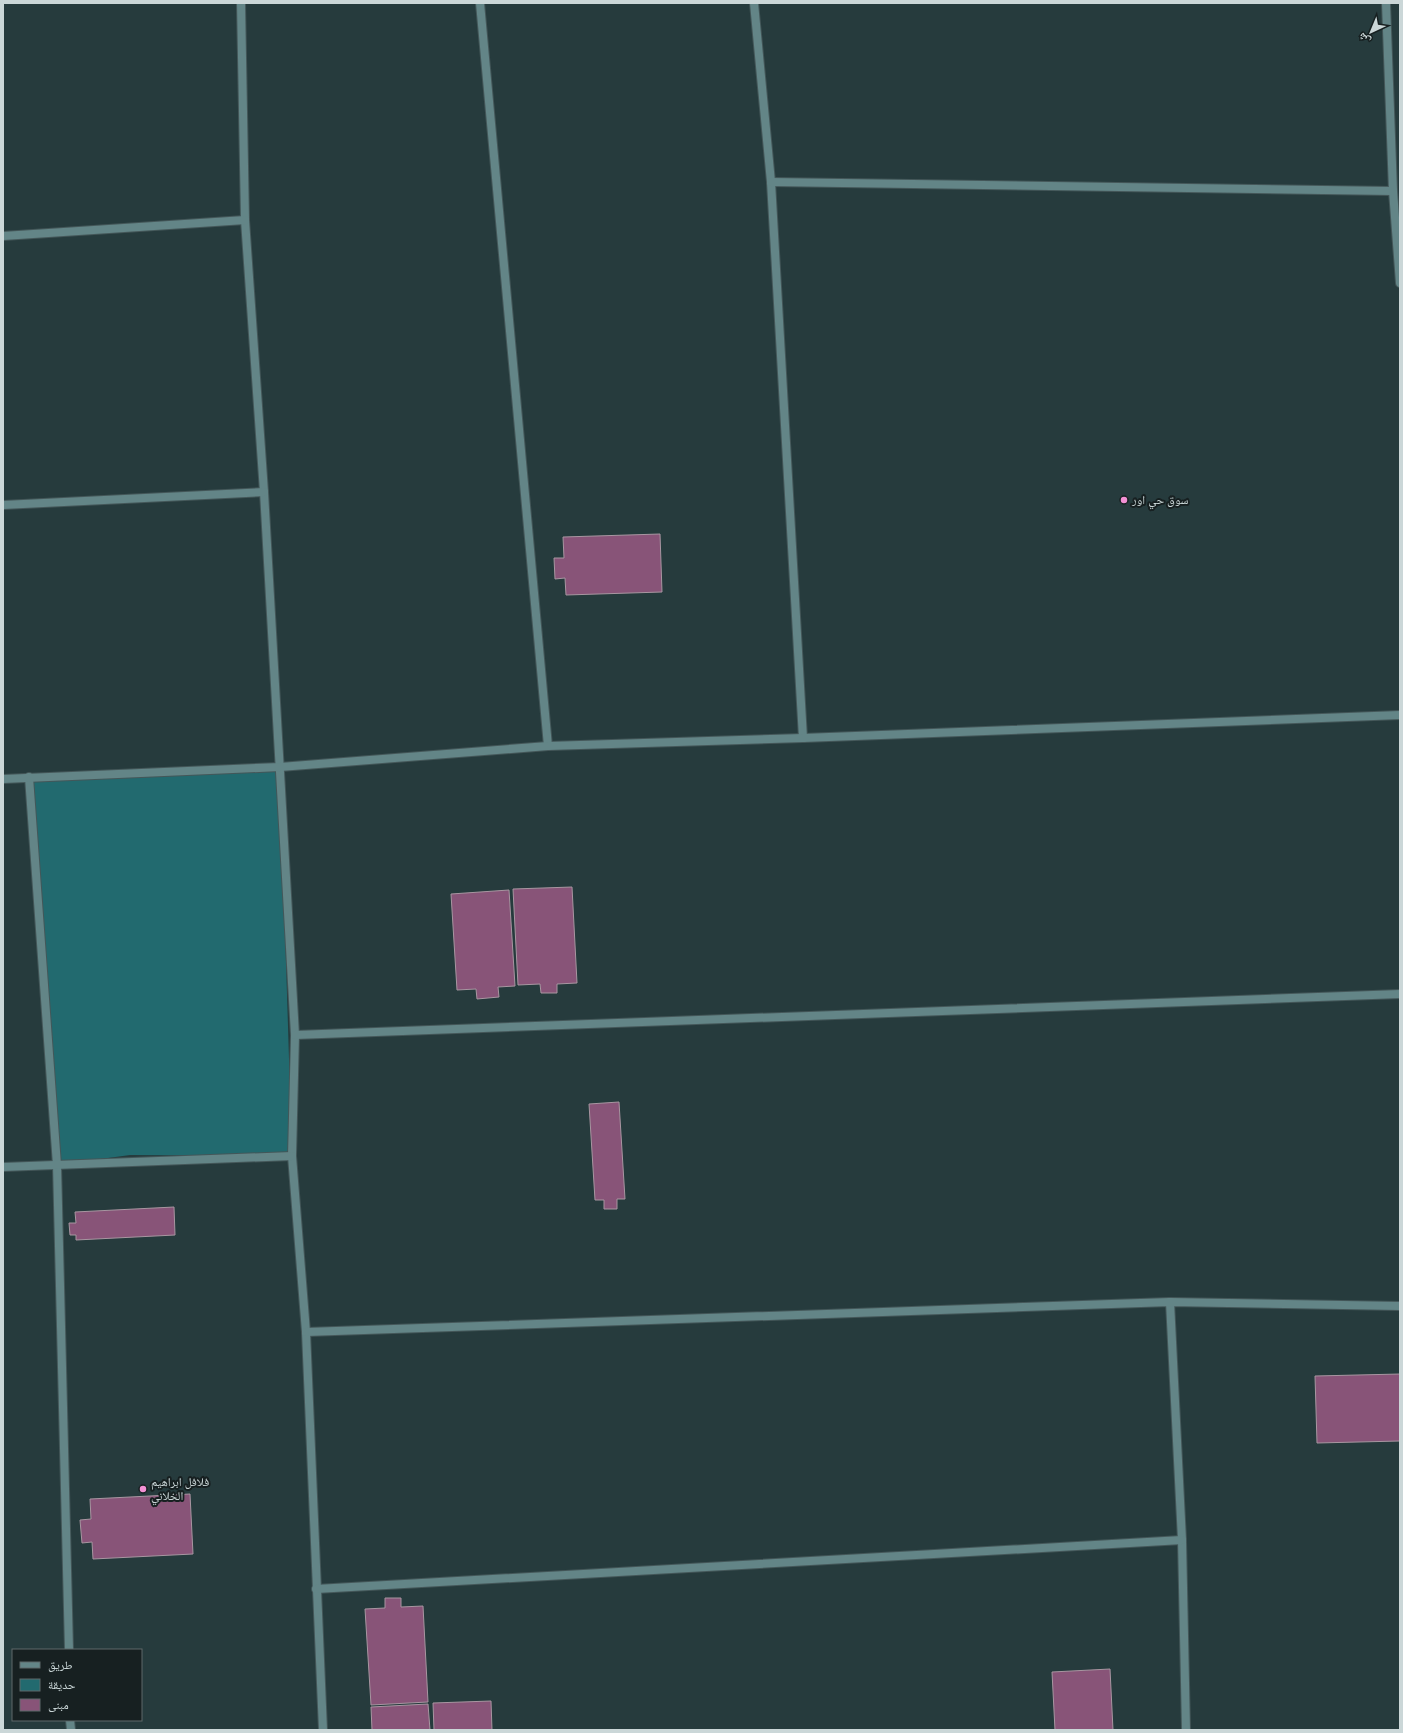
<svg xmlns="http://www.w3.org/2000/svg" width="1403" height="1733" viewBox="0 0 1403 1733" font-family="Lato,'Noto Naskh Arabic',sans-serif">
  <rect width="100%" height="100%" fill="#263b3d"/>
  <polygon fill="#226a6f" points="280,767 292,1156 130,1155 57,1165 29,778"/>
  <g fill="#885478" stroke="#a896a1">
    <polygon points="660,534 662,592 566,595 565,578 555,579 554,558 564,558 563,537"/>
    <polygon points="572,887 577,983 557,984 557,993 541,993 540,984 518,985 513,889"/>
    <polygon points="509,890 515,986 498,987 499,997 477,999 476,989 457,990 451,894"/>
    <polygon points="619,1102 625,1199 617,1199 617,1209 604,1209 604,1200 595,1200 589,1104"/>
    <polygon points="174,1207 175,1235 76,1240 76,1235 70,1235 69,1223 76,1223 75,1212"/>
    <polygon points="1400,1374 1400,1441 1317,1443 1315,1376"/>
    <polygon points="190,1494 193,1554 93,1559 92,1542 82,1543 80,1520 91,1519 90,1499"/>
    <polygon points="385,1598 401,1598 401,1607 423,1606 428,1702 371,1705 365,1609 385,1608"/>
    <polygon points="1110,1669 1113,1730 1055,1730 1052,1672"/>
    <polygon points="491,1701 492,1730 434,1730 433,1703"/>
    <polygon points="428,1704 430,1730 372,1730 371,1707"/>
  </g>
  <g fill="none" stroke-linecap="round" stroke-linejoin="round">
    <defs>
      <g id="minor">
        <polyline points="241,3 245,220 264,492 295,1035 292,1156 306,1332 323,1730"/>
        <polyline points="480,3 548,746"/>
        <polyline points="754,3 771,182 803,738"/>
        <polyline points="771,182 1393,191"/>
        <polyline points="3,236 245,220"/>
        <polyline points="3,505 264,492"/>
        <polyline points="29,777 57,1165 69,1650"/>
        <polyline points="3,779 280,767 548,746 803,738 1400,715"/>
        <polyline points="295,1035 1400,994"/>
        <polyline points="3,1167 292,1156"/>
        <polyline points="1170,1302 1182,1540 1186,1730"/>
        <polyline points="306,1332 1170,1302 1400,1306"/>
        <polyline points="316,1589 1182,1540"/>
        <polyline points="70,1720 71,1730"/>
      </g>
      <polyline id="tertiary" points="1386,3 1393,191 1400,283"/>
    </defs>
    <use href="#minor" stroke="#445759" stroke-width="10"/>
    <use href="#tertiary" stroke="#445759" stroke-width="10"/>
    <use href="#minor" stroke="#638587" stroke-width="8"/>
    <use href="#tertiary" stroke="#638587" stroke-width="8"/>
  </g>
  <g fill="#f391d5" stroke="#172021" stroke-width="1.5">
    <circle cx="1124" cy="500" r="4"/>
    <circle cx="143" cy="1489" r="4"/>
  </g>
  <g text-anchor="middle" stroke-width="4" stroke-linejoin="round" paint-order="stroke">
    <g font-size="12" fill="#cbd7d8" stroke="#172021" text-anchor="start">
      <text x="1132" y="504">سوق حي اور</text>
      <text x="151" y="1486">فلافل ابراهيم<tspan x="151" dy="14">الخلاني</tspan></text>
    </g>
  </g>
  <rect width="1403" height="1733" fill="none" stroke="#cbd7d8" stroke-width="8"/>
  <rect x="12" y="1649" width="130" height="72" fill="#172021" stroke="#5f696a"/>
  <rect x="20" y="1662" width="20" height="6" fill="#638587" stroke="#5f696a"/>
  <text x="48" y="1669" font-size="12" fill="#cbd7d8">طريق</text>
  <rect x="20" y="1679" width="20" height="12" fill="#226a6f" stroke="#5f696a"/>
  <text x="48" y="1689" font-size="12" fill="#cbd7d8">حديقة</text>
  <rect x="20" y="1699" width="20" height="12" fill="#885478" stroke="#5f696a"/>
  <text x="48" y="1709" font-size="12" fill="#cbd7d8">مبنى</text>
  <g transform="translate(1371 32) rotate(224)" stroke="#172021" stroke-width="3" paint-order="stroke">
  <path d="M0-3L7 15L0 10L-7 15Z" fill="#cbd7d8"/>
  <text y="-6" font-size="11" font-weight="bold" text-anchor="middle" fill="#cbd7d8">ش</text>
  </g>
</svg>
